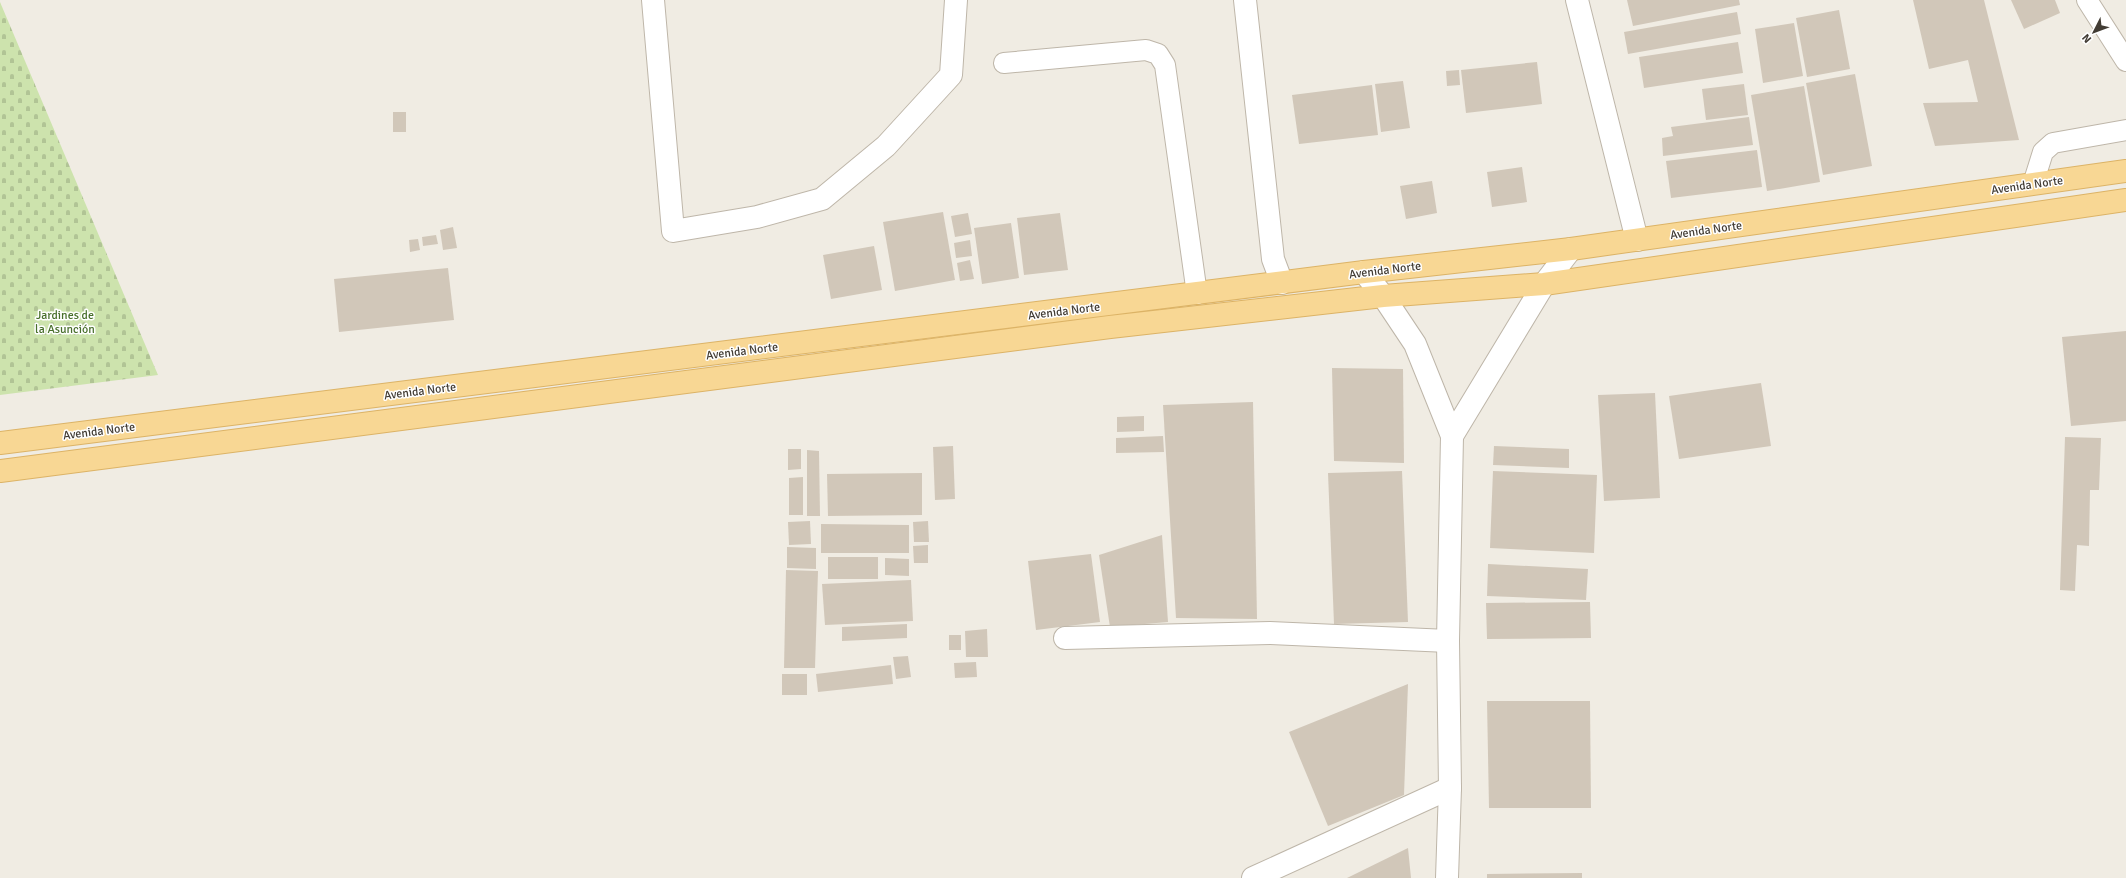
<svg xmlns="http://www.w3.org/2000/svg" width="2126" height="878" viewBox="0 0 2126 878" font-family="Signika,sans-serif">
  <defs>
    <pattern id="cemetery-stones" width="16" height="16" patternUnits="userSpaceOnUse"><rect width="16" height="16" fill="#cde3ad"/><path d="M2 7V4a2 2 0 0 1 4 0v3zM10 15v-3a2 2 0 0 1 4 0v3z" fill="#b1c495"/></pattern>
  </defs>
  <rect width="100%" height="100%" fill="#f0ece3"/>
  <polygon fill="url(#cemetery-stones)" points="0,2 158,375 0,395"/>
  <g fill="#d1c7b9">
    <polygon points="1627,0 1739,0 1740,5 1633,26"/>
    <polygon points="1913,0 1984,0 2019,140 1935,146 1923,103 1978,102 1968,60 1929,69"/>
    <polygon points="2011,0 2055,0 2060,13 2024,29"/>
    <polygon points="1839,10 1850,69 1807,77 1796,18"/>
    <polygon points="1737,12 1741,34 1628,54 1624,32"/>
    <polygon points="1794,23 1803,76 1763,83 1755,29"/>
    <polygon points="1738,42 1743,73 1644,88 1639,57"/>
    <polygon points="1537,62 1542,104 1466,113 1461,70"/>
    <polygon points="1459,70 1460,85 1447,86 1446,71"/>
    <polygon points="1855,74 1872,166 1823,175 1806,83"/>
    <polygon points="1403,81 1410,128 1381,132 1375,84"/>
    <polygon points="1744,84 1748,115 1706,120 1702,89"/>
    <polygon points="1372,85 1378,135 1299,144 1292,95"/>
    <polygon points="1804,86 1820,182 1767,191 1751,95"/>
    <rect x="393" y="112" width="13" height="20"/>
    <polygon points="1749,117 1753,145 1663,156 1662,138 1673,136 1671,127"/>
    <polygon points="1757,150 1762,187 1671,198 1666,161"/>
    <polygon points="1522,167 1527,202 1492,207 1487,172"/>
    <polygon points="1432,181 1437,213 1406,219 1400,186"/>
    <polygon points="943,212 955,280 895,291 883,222"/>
    <polygon points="968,213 972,234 955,237 951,216"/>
    <polygon points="1060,213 1068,270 1024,275 1017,218"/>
    <polygon points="1011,223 1019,278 982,284 974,228"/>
    <polygon points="453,227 457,248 443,250 440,230"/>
    <polygon points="436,235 438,244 423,246 422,237"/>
    <polygon points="418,239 420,250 410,252 409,240"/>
    <polygon points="970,240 972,256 956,258 954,243"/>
    <polygon points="874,246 882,290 831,299 823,255"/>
    <polygon points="970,260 974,279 960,281 957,263"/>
    <polygon points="448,268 454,320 339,332 334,279"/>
    <polygon points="2126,331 2126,421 2071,426 2062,337"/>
    <polygon points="1332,368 1403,369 1404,463 1334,461"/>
    <polygon points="1761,383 1771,446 1679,459 1669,396"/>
    <polygon points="1655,393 1660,498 1604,501 1598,395"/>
    <polygon points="1253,402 1257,619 1176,618 1163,405"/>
    <polygon points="1144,416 1144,431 1117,432 1117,417"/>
    <polygon points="1163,436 1164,452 1116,453 1116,438"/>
    <polygon points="2065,437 2101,438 2099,490 2090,490 2089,546 2077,545 2075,591 2060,590"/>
    <polygon points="953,446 955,499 935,500 933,447"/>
    <polygon points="1494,446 1569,449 1569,468 1493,465"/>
    <polygon points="788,449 801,449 801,469 788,470"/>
    <polygon points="807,450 819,451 820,516 807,516"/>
    <polygon points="1402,471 1408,622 1334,624 1328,473"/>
    <polygon points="1493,471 1597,475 1594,553 1490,548"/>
    <polygon points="922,473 922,515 828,516 827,474"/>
    <polygon points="803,477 803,515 789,515 789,478"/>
    <polygon points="810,521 811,544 789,545 788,522"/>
    <polygon points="928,521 929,542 914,542 913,522"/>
    <polygon points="821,524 909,525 909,553 821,553"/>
    <polygon points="1162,535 1168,622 1110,627 1099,555"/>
    <polygon points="928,545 928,563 914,563 913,546"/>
    <polygon points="787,547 816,548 816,569 787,568"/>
    <polygon points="1091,554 1100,622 1036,630 1028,561"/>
    <rect x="828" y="557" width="50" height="22"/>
    <polygon points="885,558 909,559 909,576 885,575"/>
    <polygon points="1488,564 1588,569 1586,600 1487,596"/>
    <polygon points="786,570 818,571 815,668 784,668"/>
    <polygon points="911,580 913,621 825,625 822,584"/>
    <polygon points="1590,602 1591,638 1487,639 1486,603"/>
    <polygon points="907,624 907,638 842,641 842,627"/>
    <polygon points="987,629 988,657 966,657 965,631"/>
    <rect x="949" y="635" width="12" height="15"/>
    <polygon points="908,656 911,677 896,679 893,657"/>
    <polygon points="976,662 977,677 955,678 954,663"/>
    <polygon points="891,665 893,684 818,692 816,674"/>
    <rect x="782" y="674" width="25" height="21"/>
    <polygon points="1408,684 1404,795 1328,826 1289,732"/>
    <polygon points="1487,701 1590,701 1591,808 1489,808"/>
    <polygon points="1408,848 1411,878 1347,878"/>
    <polygon points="1582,873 1582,878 1487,878 1487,874"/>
  </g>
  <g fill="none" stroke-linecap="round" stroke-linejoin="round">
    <defs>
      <g id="lane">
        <polyline points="2087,0 2126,61"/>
        <polyline points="1004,63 1146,50 1158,54 1165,65 1197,294"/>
        <polyline points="2033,184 2043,152 2053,143 2126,130"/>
      </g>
      <g id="street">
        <polyline points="653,0 673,231 757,217 822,199 886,146 951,75 956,0"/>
        <polyline points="1245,0 1273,259 1282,283"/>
        <polyline points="1577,0 1637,240"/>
        <polyline points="1364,272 1383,296 1415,344 1452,436 1448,641 1450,788 1447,878"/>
        <polyline points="1452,436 1544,284 1571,249"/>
        <polyline points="1065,638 1270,633 1448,641"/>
        <polyline points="1253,878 1450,788"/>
      </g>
      <g id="primary">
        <polyline points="0,443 1364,272 1571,249 2126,171"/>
        <polyline points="0,471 1110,327 1383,296 1544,284 2126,200"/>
      </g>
    </defs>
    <use href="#lane" stroke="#beb6a9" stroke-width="22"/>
    <use href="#street" stroke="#beb6a9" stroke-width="24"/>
    <use href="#primary" stroke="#dcb366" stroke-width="24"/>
    <use href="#lane" stroke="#fff" stroke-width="20"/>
    <use href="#street" stroke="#fff" stroke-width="22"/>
    <use href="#primary" stroke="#f8d794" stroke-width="22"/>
  </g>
  <g text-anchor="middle" stroke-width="3" stroke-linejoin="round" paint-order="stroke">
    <g font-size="12" fill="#423c34" stroke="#fff">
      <text transform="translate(2027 185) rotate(-8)" y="4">Avenida Norte</text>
      <text transform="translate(1706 230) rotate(-8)" y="4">Avenida Norte</text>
      <text transform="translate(1385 270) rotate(-7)" y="4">Avenida Norte</text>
      <text transform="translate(1064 311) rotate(-7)" y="4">Avenida Norte</text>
      <text transform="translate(742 351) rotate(-7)" y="4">Avenida Norte</text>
      <text transform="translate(420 391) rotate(-7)" y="4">Avenida Norte</text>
      <text transform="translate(99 431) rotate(-7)" y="4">Avenida Norte</text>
    </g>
    <g font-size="12" fill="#486f2b" stroke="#fff">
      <text x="65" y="319">Jardines de<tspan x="65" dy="14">la Asunción</tspan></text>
    </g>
  </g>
  <g transform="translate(2094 32) rotate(228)" stroke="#ffffff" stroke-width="3" paint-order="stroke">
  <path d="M0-3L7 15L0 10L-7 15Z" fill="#423c34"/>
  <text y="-6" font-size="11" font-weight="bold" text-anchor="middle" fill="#423c34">N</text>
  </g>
</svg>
